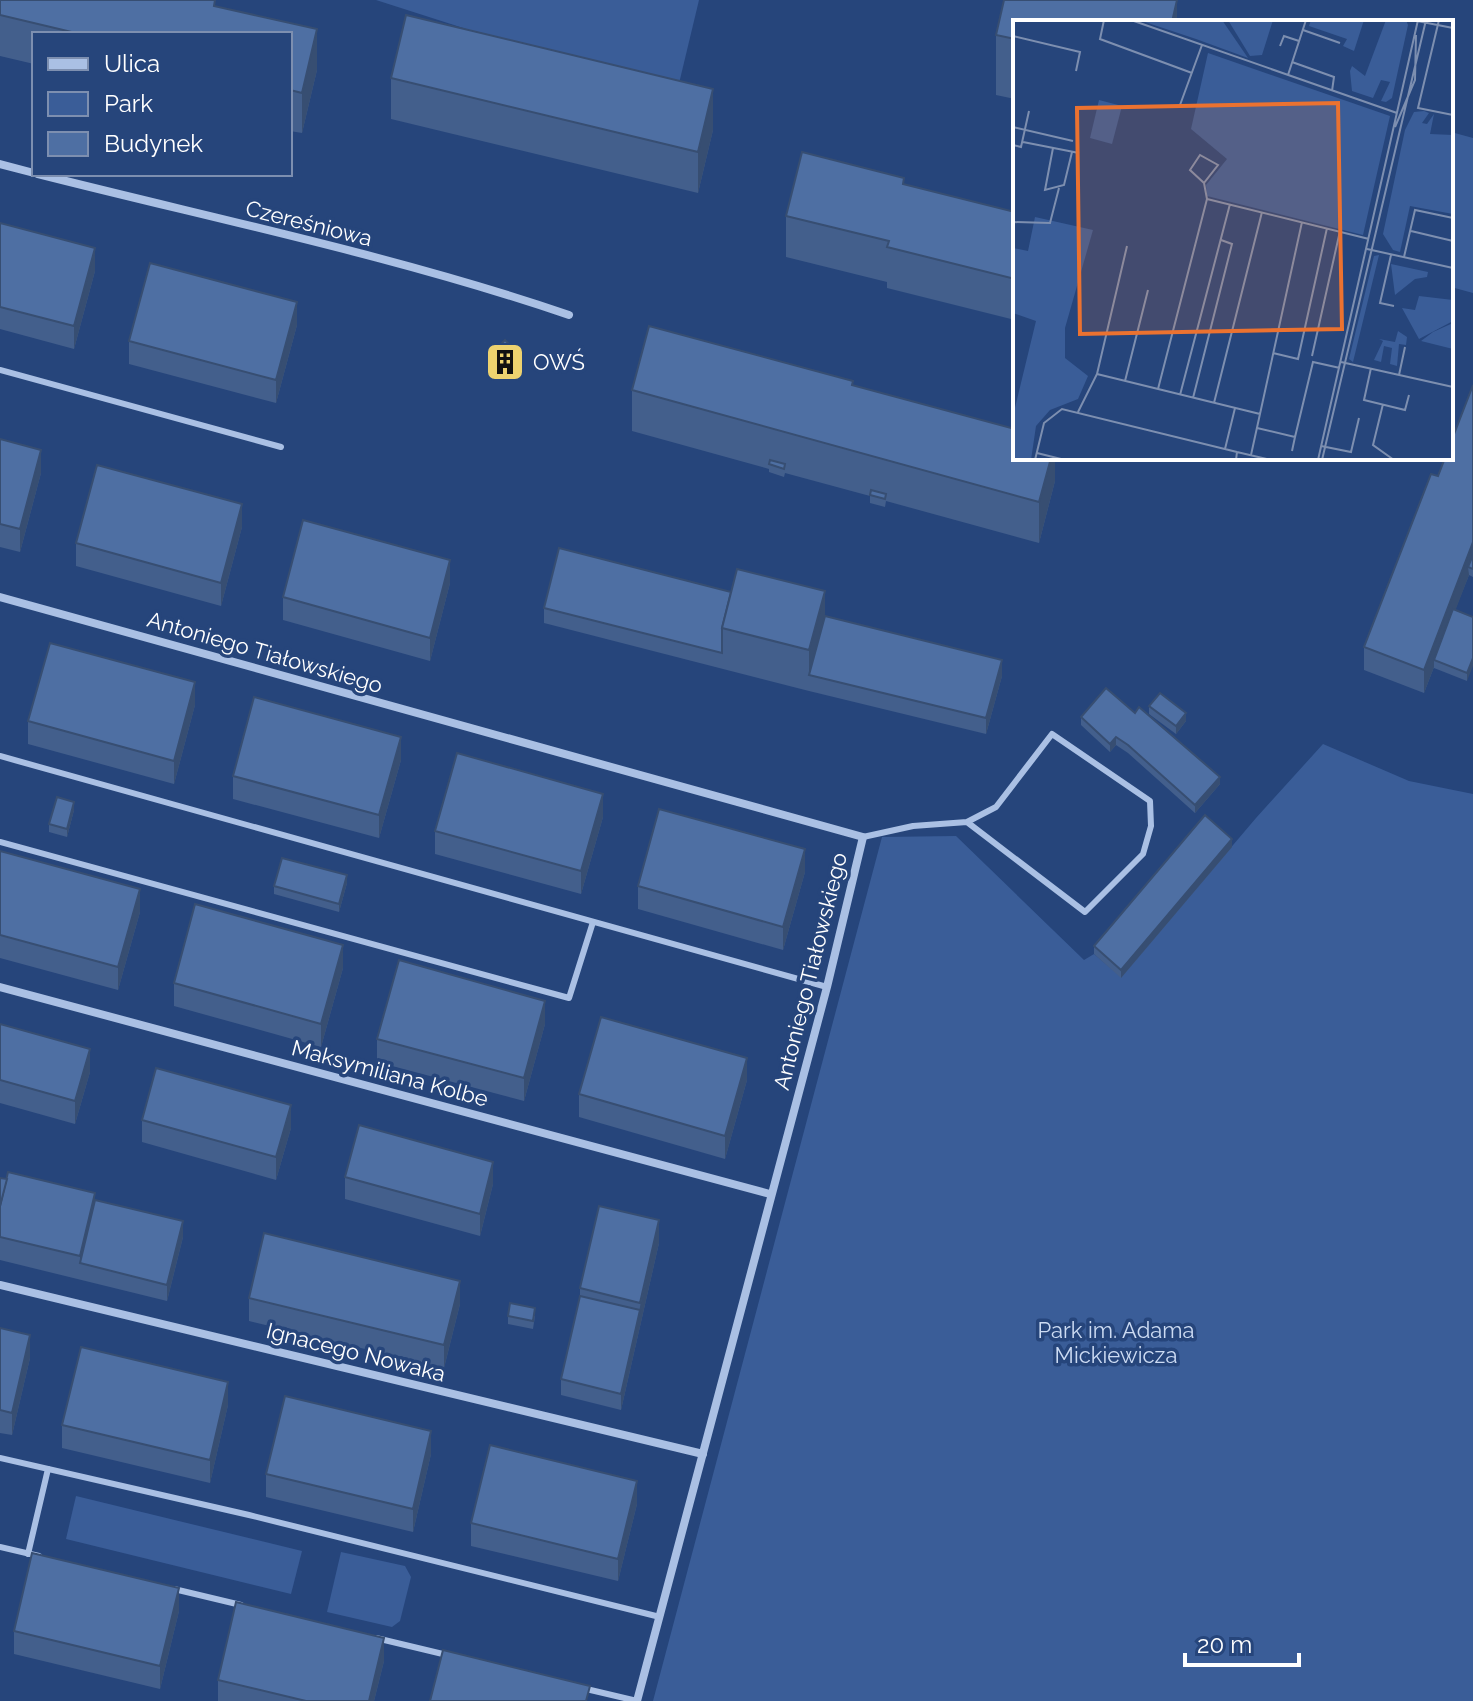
<svg xmlns="http://www.w3.org/2000/svg" width="1473" height="1701" viewBox="0 0 1473 1701" font-family="Raleway,sans-serif">
  <rect width="100%" height="100%" fill="#26457b"/>
  <g fill="#3a5d98">
    <polygon points="376,0 699,0 676,96"/>
    <polygon points="1451,132 1473,138 1473,293 1451,287"/>
    <polygon points="1323,744 1409,781 1473,794 1473,1701 653,1701 882,837 956,836 1084,960 1094,954 1121,977 1256,818"/>
    <polygon points="76,1496 302,1551 291,1594 66,1539"/>
    <polygon points="341,1552 405,1566 411,1577 400,1621 392,1627 327,1612"/>
  </g>
  <g fill="none" stroke-linecap="round" stroke-linejoin="round">
    <g stroke="#aac0e4" stroke-width="6">
      <polyline points="0,370 281,447"/>
      <polyline points="0,756 827,987"/>
      <polyline points="863,837 913,826 967,822 1085,912 1143,854 1151,826 1150,801 1052,734 996,807 967,822"/>
      <polyline points="0,842 569,998 593,922"/>
      <polyline points="0,1458 249,1515 660,1617"/>
      <polyline points="0,1547 39,1556"/>
      <polyline points="28,1554 48,1469"/>
      <polyline points="174,1589 241,1605"/>
      <polyline points="376,1638 447,1655"/>
      <polyline points="582,1688 637,1701"/>
    </g>
    <g stroke="#aac0e4" stroke-width="8">
      <polyline points="0,164 34,173"/>
      <path d="M38,174C215,219 396,256 569,315"/>
      <polyline points="0,597 863,837 827,987 637,1701"/>
      <polyline points="0,987 770,1194"/>
      <polyline points="0,1285 703,1454"/>
    </g>
  </g>
  <g fill="#435f8c">
    <polygon points="0,0 215,0 215,6 317,29 317,70 302,133 290,131 290,34 34,34 34,64 0,56"/>
    <polygon points="1004,0 1177,0 1177,22 1015,22 1015,99 996,95 996,35"/>
    <polygon points="391,78 713,130 698,193 391,119"/>
    <polygon points="904,184 1015,212 1015,320 887,288 887,282 786,257 786,216"/>
    <polygon points="0,223 95,271 74,349 0,329"/>
    <polygon points="297,325 276,403 129,364 129,341"/>
    <polygon points="491,354 518,361 503,375 491,362"/>
    <polygon points="1473,385 1473,577 1469,575 1455,610 1473,617 1467,681 1434,668 1434,667 1424,693 1364,670 1364,647 1438,476"/>
    <polygon points="853,386 1055,458 1055,481 1039,543 886,501 885,507 870,503 870,496 785,473 784,477 769,472 769,469 632,431 632,390"/>
    <polygon points="0,439 41,473 20,552 0,547"/>
    <polygon points="242,527 221,606 76,566 76,543"/>
    <polygon points="450,583 430,661 283,620 283,597"/>
    <polygon points="544,608 825,616 1002,676 986,734 809,691 544,623"/>
    <polygon points="195,705 174,784 28,744 28,721"/>
    <polygon points="1149,706 1186,721 1176,734 1149,714"/>
    <polygon points="1135,713 1220,784 1195,813 1128,753 1116,745 1110,752 1081,725 1081,717"/>
    <polygon points="401,760 379,838 233,799 233,776"/>
    <polygon points="74,810 67,837 49,832 49,824"/>
    <polygon points="603,817 581,894 435,854 435,831"/>
    <polygon points="1232,847 1121,978 1094,954 1094,946"/>
    <polygon points="0,851 140,912 118,990 0,958"/>
    <polygon points="805,872 783,950 638,909 638,886"/>
    <polygon points="347,883 339,912 274,894 274,886"/>
    <polygon points="343,968 321,1047 174,1006 174,983"/>
    <polygon points="0,1024 90,1072 75,1124 0,1103"/>
    <polygon points="545,1024 524,1101 377,1062 377,1039"/>
    <polygon points="747,1080 725,1159 579,1117 579,1094"/>
    <polygon points="142,1120 291,1128 276,1180 142,1142"/>
    <polygon points="345,1177 493,1184 480,1236 345,1199"/>
    <polygon points="0,1178 95,1200 183,1237 167,1301 0,1260"/>
    <polygon points="659,1243 621,1410 561,1395 561,1379 580,1296 580,1288"/>
    <polygon points="249,1298 460,1304 444,1368 249,1321"/>
    <polygon points="508,1316 535,1316 533,1329 508,1324"/>
    <polygon points="0,1328 30,1358 12,1435 0,1433"/>
    <polygon points="228,1405 210,1483 62,1448 62,1425"/>
    <polygon points="431,1454 413,1532 266,1497 266,1474"/>
    <polygon points="637,1504 618,1581 471,1546 471,1523"/>
    <polygon points="179,1611 160,1689 14,1654 14,1631"/>
    <polygon points="384,1661 374,1701 218,1701 218,1680"/>
  </g>
  <g fill="#374e72">
    <polygon points="1177,0 1177,22 1172,22"/>
    <polygon points="317,29 317,70 302,133 302,93"/>
    <polygon points="713,89 713,130 698,193 698,152"/>
    <polygon points="95,248 95,271 74,349 74,326"/>
    <polygon points="297,302 297,325 276,403 276,380"/>
    <polygon points="518,353 518,361 503,375 503,367"/>
    <polygon points="41,450 41,473 20,552 20,529"/>
    <polygon points="1051,458 1055,458 1055,481 1039,543 1039,502"/>
    <polygon points="242,504 242,527 221,606 221,583"/>
    <polygon points="1473,542 1473,565 1468,567 1469,575 1436,661 1434,660 1434,667 1424,693 1424,670"/>
    <polygon points="450,560 450,583 430,661 430,638"/>
    <polygon points="825,591 825,632 809,675 809,691 809,650"/>
    <polygon points="1473,658 1473,666 1467,681 1467,673"/>
    <polygon points="1002,660 1002,676 986,734 986,718"/>
    <polygon points="195,682 195,705 174,784 174,761"/>
    <polygon points="1186,713 1186,721 1176,734 1176,726"/>
    <polygon points="401,737 401,760 379,838 379,815"/>
    <polygon points="1116,737 1116,745 1110,752 1110,744"/>
    <polygon points="1220,777 1220,784 1195,813 1195,805"/>
    <polygon points="603,794 603,817 581,894 581,871"/>
    <polygon points="74,802 74,810 67,837 67,829"/>
    <polygon points="1232,839 1232,847 1121,978 1121,970"/>
    <polygon points="805,849 805,872 783,950 783,927"/>
    <polygon points="347,875 347,883 339,912 339,904"/>
    <polygon points="140,889 140,912 118,990 118,967"/>
    <polygon points="343,945 343,968 321,1047 321,1024"/>
    <polygon points="545,1001 545,1024 524,1101 524,1078"/>
    <polygon points="90,1049 90,1072 75,1124 75,1101"/>
    <polygon points="747,1058 747,1080 725,1159 725,1136"/>
    <polygon points="291,1105 291,1128 276,1180 276,1157"/>
    <polygon points="493,1162 493,1184 480,1236 480,1214"/>
    <polygon points="95,1193 95,1216 80,1263 80,1256"/>
    <polygon points="659,1220 659,1243 621,1410 621,1394"/>
    <polygon points="183,1221 183,1237 167,1301 167,1285"/>
    <polygon points="460,1281 460,1304 444,1368 444,1345"/>
    <polygon points="30,1335 30,1358 12,1435 12,1413"/>
    <polygon points="228,1382 228,1405 210,1483 210,1460"/>
    <polygon points="431,1431 431,1454 413,1532 413,1509"/>
    <polygon points="637,1481 637,1504 618,1581 618,1559"/>
    <polygon points="179,1588 179,1611 160,1689 160,1666"/>
    <polygon points="384,1638 384,1661 374,1701 369,1701"/>
  </g>
  <g fill="#4e6fa3" stroke="#374e72" stroke-width="2">
    <polygon points="0,0 215,0 214,6 317,29 302,93 290,90 290,34 80,34 0,15"/>
    <polygon points="1004,0 1177,0 1172,22 1015,22 1015,39 996,35"/>
    <polygon points="406,15 713,89 698,152 391,78"/>
    <polygon points="802,152 904,178 903,184 1015,212 1015,279 887,247 889,241 786,216"/>
    <polygon points="0,223 95,248 74,326 0,307"/>
    <polygon points="150,263 297,302 276,380 129,341"/>
    <polygon points="649,326 853,381 852,385 1015,429 1015,458 1051,458 1039,502 632,390"/>
    <polygon points="505,340 518,353 503,367 491,354"/>
    <polygon points="1473,385 1473,542 1424,670 1364,647 1431,474 1438,476 1445,458 1451,458 1451,442"/>
    <polygon points="0,439 41,450 20,529 0,524"/>
    <polygon points="770,460 785,464 784,469 769,464"/>
    <polygon points="97,465 242,504 221,583 76,543"/>
    <polygon points="871,490 886,494 885,499 870,495"/>
    <polygon points="303,520 450,560 430,638 283,597"/>
    <polygon points="559,548 731,592 722,628 722,653 544,608"/>
    <polygon points="1473,555 1473,569 1468,567"/>
    <polygon points="737,569 825,591 809,650 722,628"/>
    <polygon points="1453,609 1473,617 1473,658 1467,673 1434,660"/>
    <polygon points="825,616 1002,660 986,718 809,675"/>
    <polygon points="50,643 195,682 174,761 28,721"/>
    <polygon points="1106,688 1135,713 1139,707 1220,777 1195,805 1128,745 1116,737 1110,744 1081,717"/>
    <polygon points="1160,693 1186,713 1176,726 1149,706"/>
    <polygon points="254,697 401,737 379,815 233,776"/>
    <polygon points="457,753 603,794 581,871 435,831"/>
    <polygon points="57,797 74,802 67,829 49,824"/>
    <polygon points="659,809 805,849 783,927 638,886"/>
    <polygon points="1205,815 1232,839 1121,970 1094,946"/>
    <polygon points="0,851 140,889 118,967 0,935"/>
    <polygon points="282,858 347,875 339,904 274,886"/>
    <polygon points="195,904 343,945 321,1024 174,983"/>
    <polygon points="399,960 545,1001 524,1078 377,1039"/>
    <polygon points="601,1017 747,1058 725,1136 579,1094"/>
    <polygon points="0,1024 90,1049 75,1101 0,1080"/>
    <polygon points="156,1068 291,1105 276,1157 142,1120"/>
    <polygon points="359,1125 493,1162 480,1214 345,1177"/>
    <polygon points="8,1172 95,1193 80,1256 0,1237 0,1206"/>
    <polygon points="0,1178 7,1179 0,1206"/>
    <polygon points="95,1200 183,1221 167,1285 80,1263"/>
    <polygon points="599,1206 659,1220 640,1303 580,1288"/>
    <polygon points="264,1233 460,1281 444,1345 249,1298"/>
    <polygon points="580,1296 640,1310 621,1394 561,1379"/>
    <polygon points="510,1303 535,1308 533,1321 508,1316"/>
    <polygon points="0,1328 30,1335 12,1413 0,1410"/>
    <polygon points="81,1347 228,1382 210,1460 62,1425"/>
    <polygon points="285,1396 431,1431 413,1509 266,1474"/>
    <polygon points="490,1445 637,1481 618,1559 471,1523"/>
    <polygon points="32,1553 179,1588 160,1666 14,1631"/>
    <polygon points="236,1602 384,1638 369,1701 306,1701 218,1680"/>
    <polygon points="443,1650 590,1686 586,1701 430,1701"/>
  </g>
  <defs>
    <symbol id="building-square" viewBox="-11 -11 22 22"><rect x="-9" y="-9" width="18" height="18" rx="4" fill="#edd26f" stroke="#26457b"/><path d="M-4-6H4V6H1V3H-1V6H-4ZM-2.5-4.3h1.7v1.8h-1.7ZM.8-4.3h1.7v1.8H.8ZM-2.5-1h1.7V.8h-1.7ZM.8-1h1.7V.8H.8Z" fill="#111"/></symbol>
  </defs>
  <g fill-rule="evenodd">
    <use href="#building-square" x="483" y="340" width="44" height="44"/>
  </g>
  <g text-anchor="middle" stroke-width="7" stroke-linejoin="round" paint-order="stroke">
    <g font-size="22" fill="#fff" stroke="#26457b">
      <text transform="translate(309 223) rotate(14)" y="8">Czereśniowa</text>
      <text transform="translate(265 652) rotate(16)" y="8">Antoniego Tiałowskiego</text>
      <text transform="translate(810 971) rotate(-76)" y="8">Antoniego Tiałowskiego</text>
      <text transform="translate(390 1073) rotate(15)" y="8">Maksymiliana Kolbe</text>
      <text transform="translate(356 1352) rotate(14)" y="8">Ignacego Nowaka</text>
    </g>
    <g font-size="22" fill="#fff" stroke="#26457b" text-anchor="start">
      <text x="533" y="370">OWŚ</text>
    </g>
    <g font-size="22" fill="#ccdbf3" stroke="#26457b">
      <text x="1116" y="1338">Park im. Adama<tspan x="1116" dy="25">Mickiewicza</tspan></text>
    </g>
  </g>
  <g transform="translate(1013 20)">
    <rect width="440" height="440" fill="#26457b"/>
    <path d="M126,0H209L235,38L183,19ZM215,0H260L249,35L237,36ZM298,0L316,2L351,0L341,31L330,26L334,19L296,6ZM373,0H393L395,5L379,78L373,82L368,81L377,62L368,60L360,78L339,71L337,51L339,46L352,56ZM195,33L377,96L350,215L194,176L193,165L214,139L178,109ZM86,80L109,86L99,124L77,118ZM411,91L416,93L409,103L414,104L421,94L417,114L440,115V194L397,186L387,232L380,230L370,214L392,110L401,92ZM22,197L80,210L52,308V338L75,356L65,379L37,390L23,406L18,440H0V396L23,301L0,293V228L15,231ZM366,235L340,342L336,339L361,236ZM378,244L415,252L414,257L402,259L382,275ZM406,276L440,280V301L406,319L389,288L402,290ZM440,303V329L408,321L420,312ZM385,311L394,317L393,325L386,324L384,346L377,344L379,328L371,326L368,342L361,340L370,321L366,319L382,322Z" fill="#3a5d98"/>
    <path fill="none" stroke="#7d8fb0" stroke-width="2" d="M91,0L87,19L179,53M118,0L384,93M426,0L405,88L440,95M404,1L440,8M290,10L327,23M0,16L67,32L63,51M267,26L271,16L286,21M279,42L321,57L319,71M275,55L293,0M167,85L189,25M0,107L60,121M382,107L402,60L403,15M10,122L66,133M0,125L8,127L16,91M40,128L32,170L51,165L59,132M194,179L356,219M0,202L37,203L46,168M398,211L440,221M354,229L440,248M378,235L367,283L381,286M391,237L402,190L440,198M260,333L285,339L314,208M299,336L327,211M328,342L440,367M358,348L351,380L392,390L396,375M84,354L247,394M386,355L392,327M112,361L135,270M145,369L194,179L191,163L205,145L187,135L177,150L191,163M167,375L217,184M180,378L219,224L208,220M201,383L249,192M370,384L360,425L381,440M65,392L84,354L114,226M244,408L282,417L279,431M282,417L300,342L327,348M308,426L338,432L346,398M212,429L222,388M24,433L52,440M238,435L289,202M22,440L31,403L49,389L224,432M223,440L224,432L258,440M305,440L405,0M309,440L413,0"/>
    <path fill="#eb7230" fill-opacity="0.15" stroke="#eb7230" stroke-width="4" d="M325,83L329,309L67,314L64,88Z"/>
    <rect width="440" height="440" fill="none" stroke="#fff" stroke-width="4"/>
  </g>
  <rect x="32" y="32" width="260" height="144" fill="#26457b" stroke="#7d8fb0" stroke-width="2"/>
  <rect x="48" y="58" width="40" height="12" fill="#aac0e4" stroke="#7d8fb0" stroke-width="2"/>
  <text x="104" y="72" font-size="24" fill="#ffffff">Ulica</text>
  <rect x="48" y="92" width="40" height="24" fill="#3a5d98" stroke="#7d8fb0" stroke-width="2"/>
  <text x="104" y="112" font-size="24" fill="#ffffff">Park</text>
  <rect x="48" y="132" width="40" height="24" fill="#4e6fa3" stroke="#7d8fb0" stroke-width="2"/>
  <text x="104" y="152" font-size="24" fill="#ffffff">Budynek</text>
  <path d="M1185 1653v12h114v-12" fill="none" stroke="#ffffff" stroke-width="4"/>
  <text x="1197" y="1653" font-size="24" fill="#ffffff" stroke="#26457b" stroke-width="6" paint-order="stroke">20 m</text>
</svg>
